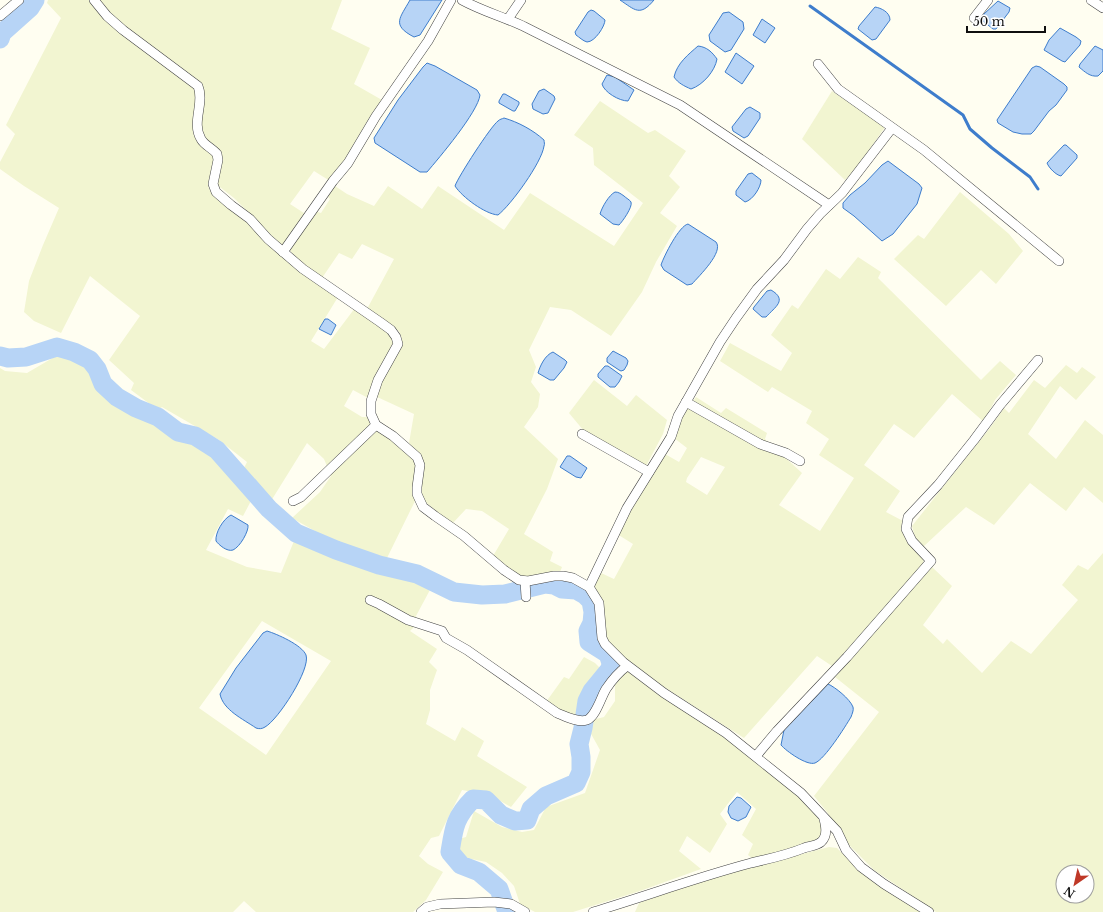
<svg xmlns="http://www.w3.org/2000/svg" width="1103" height="912" viewBox="0 0 1103 912" font-family="'Libre Baskerville',serif">
  <rect width="100%" height="100%" fill="#fffef1"/>
  <g fill="#f2f5d1" fill-rule="evenodd">
    <polygon points="48,0 90,0 194,88 196,94 193,131 194,136 213,156 214,159 208,184 209,189 214,194 338,297 311,341 324,349 355,308 391,334 394,344 368,398 353,390 344,406 362,417 367,417 371,424 408,452 416,464 413,489 415,501 387,558 353,547 322,535 292,518 320,492 331,476 324,459 307,443 271,501 243,470 247,462 219,440 162,407 158,410 131,390 134,383 109,360 140,316 90,276 61,333 34,321 24,312 29,281 43,245 59,208 24,186 0,169 0,162 15,134 6,125 61,18 47,3"/>
    <polygon points="99,0 342,0 331,29 370,48 354,84 382,100 369,118 341,166 330,181 314,171 290,204 307,215 282,246 234,198 216,184 216,179 223,158 221,154 209,143 201,132 201,85 195,78 107,13"/>
    <polygon points="832,91 885,127 858,166 845,180 802,139"/>
    <polygon points="600,101 648,133 655,130 686,151 669,176 680,187 660,213 677,226 656,262 642,292 611,336 571,310 550,307 529,350 536,367 531,382 540,394 538,407 524,427 558,459 547,489 524,534 553,552 550,561 562,567 560,572 521,579 493,556 509,529 482,511 466,509 452,524 423,500 421,495 419,454 409,443 414,414 375,396 380,381 400,346 402,339 399,331 367,309 394,259 362,244 352,259 339,253 322,278 301,262 291,252 289,247 315,211 321,213 330,199 326,194 335,186 347,194 374,206 388,186 422,209 438,186 504,230 530,193 614,246 643,203 594,165 593,148 574,135"/>
    <polygon points="960,192 1009,234 1023,251 996,284 981,270 946,306 894,259 918,235 924,239"/>
    <path d="M858,257L881,272L878,278L981,380L1000,361L1016,375L995,400L984,422L952,394L914,438L894,424L864,465L900,491L886,512L903,521L901,526L903,533L924,559L921,568L832,666L817,656L744,738L653,680L632,665L605,639L599,596L594,585L601,573L614,579L633,544L617,534L665,454L679,462L687,448L674,438L682,417L696,397L721,413L726,408L767,433L765,439L802,473L779,505L820,531L854,478L819,455L829,439L806,423L812,411L772,387L768,392L720,361L730,343L781,371L792,353L771,335L792,305L798,309L826,269L840,279ZM701,457L725,467L707,495L686,482L687,478Z"/>
    <path d="M66,355L86,365L103,394L125,408L176,436L200,447L228,467L252,499L243,516L228,509L206,550L247,567L281,573L294,541L431,588L416,616L414,627L410,631L437,649L429,662L437,670L430,690V710L426,724L455,741L462,727L484,741L477,756L527,787L511,807L490,795L462,790L439,836L431,838L419,856L428,864L443,872L426,900L413,912H256L244,901L233,912H0V368L5,371L27,373L56,356ZM262,621L331,661L266,755L199,708Z"/>
    <polygon points="1066,365 1077,373 1082,367 1096,377 1076,400 1060,386 1028,434 1056,459 1085,420 1103,435 1103,503 1084,487 1066,511 1030,483 994,525 966,507 923,547 915,537 912,526 990,428 1004,408 1009,413 1034,380 1045,388"/>
    <polygon points="594,380 627,406 636,395 667,420 663,434 646,466 584,431 569,413"/>
    <path d="M1103,553V912H936L874,870L845,841L827,812L814,796L879,712L835,677L880,625L932,567L952,586L923,625L943,644L947,639L982,673L1011,641L1031,654L1078,600L1062,585L1078,565L1088,570ZM1063,872H1087V896H1063Z"/>
    <polygon points="584,657 595,663 604,672 588,689 579,708 578,718 570,716 546,702 564,677 569,679"/>
    <polygon points="626,671 630,672 734,744 801,798 813,810 820,821 823,827 821,834 819,839 793,849 753,859 748,855 753,844 742,835 756,809 737,792 720,814 727,824 710,853 687,836 679,851 701,869 640,891 573,912 535,912 520,904 514,886 502,873 486,862 467,858 459,854 459,839 466,837 474,811 502,827 522,832 534,830 546,807 585,793 600,750 590,732 592,720 604,717 615,701 615,685"/>
    <polygon points="829,847 837,848 850,861 921,912 635,912 639,903 699,881"/>
  </g>
  <g fill="#b7d4f6" stroke="#3e7dcc">
    <path d="M410,0H442L420,35L414,37C391,25 400,18 410,0Z"/>
    <path d="M620,0H654C640,17 635,10 620,0Z"/>
    <polygon points="998,1 1010,8 1009,12 996,29 993,29 983,21 982,19 984,14"/>
    <path d="M875,7C881,8 890,12 890,20L876,39L872,40L858,29L859,26Z"/>
    <path d="M591,10L594,11L605,20C605,26 595,42 587,42C583,41 579,37 576,35L575,32L588,12Z"/>
    <polygon points="729,12 743,22 744,29 731,50 725,52 710,41 709,35 723,13"/>
    <polygon points="762,19 775,28 765,43 753,35"/>
    <polygon points="1060,28 1076,37 1081,41 1080,45 1065,62 1062,61 1044,50 1049,40"/>
    <path d="M698,46C707,47 712,52 717,59C715,71 703,85 691,89C684,86 678,83 674,77C677,63 689,54 698,46Z"/>
    <path d="M1095,46L1103,50V71L1098,76C1090,77 1085,72 1079,67L1080,64Z"/>
    <polygon points="736,53 754,66 742,84 725,72"/>
    <path d="M427,63L435,66L477,90L480,95C478,112 439,158 427,172H420L375,143L374,138L398,100L423,67Z"/>
    <polygon points="1036,66 1040,67 1064,84 1067,87 1067,90 1056,105 1049,111 1034,131 1031,134 1022,134 1013,132 998,123 997,120 1032,68"/>
    <path d="M607,75L615,77L634,90L628,101C619,101 604,92 602,84Z"/>
    <polygon points="544,89 554,96 555,99 548,113 543,114 533,109 532,104 539,91"/>
    <polygon points="503,94 505,94 519,102 519,104 515,111 513,111 499,103 499,101"/>
    <polygon points="750,107 760,113 760,118 748,136 744,138 733,131 732,127 746,109"/>
    <path d="M504,118C518,122 533,130 544,140C544,142 545,144 544,146C542,162 511,205 498,215C485,214 462,197 455,186C458,177 491,126 498,121C500,119 502,119 504,118Z"/>
    <path d="M1064,145H1066L1077,155V158L1061,176C1056,175 1049,168 1047,163Z"/>
    <polygon points="888,161 919,184 922,188 917,204 893,234 882,241 854,216 843,208 843,203 850,195 865,183 882,165"/>
    <path d="M752,173L761,180C761,187 753,200 745,202L736,195V191L748,174Z"/>
    <path d="M615,192C619,192 621,194 624,196C626,198 630,200 631,202C633,207 622,222 619,225L613,224L600,214C602,207 609,195 615,192Z"/>
    <path d="M688,224L716,242C724,252 699,276 692,284L687,285L664,270L661,265C664,256 679,226 688,224Z"/>
    <path d="M771,290C788,300 775,307 766,317H762L753,309L754,307L767,291Z"/>
    <polygon points="325,319 328,319 336,325 331,335 319,329"/>
    <polygon points="613,351 626,358 628,361 627,365 624,370 621,371 619,370 607,362 607,358"/>
    <path d="M553,352L565,360L567,362L564,368L554,380H550L538,373C540,366 545,355 553,352Z"/>
    <polygon points="605,366 608,366 622,376 619,382 615,387 610,387 598,377 598,374"/>
    <polygon points="567,456 570,456 587,468 581,478 576,477 560,467"/>
    <path d="M231,515L248,525C249,531 240,547 233,550C227,552 219,545 216,541C215,533 223,519 231,515Z"/>
    <path d="M267,631C277,634 302,645 306,655C311,669 278,720 265,727C262,729 259,729 256,728C243,719 223,710 220,694L236,668L263,633Z"/>
    <path d="M828,684C835,687 850,699 853,707C854,710 852,714 851,717C845,727 825,759 815,763C807,766 786,751 781,745L784,730Z"/>
    <polygon points="737,797 741,798 751,807 746,817 738,821 731,818 728,812 729,806"/>
  </g>
  <g fill="none" stroke-linecap="round" stroke-linejoin="round">
    <polyline stroke="#3e7dcc" stroke-width="3" points="810,6 963,115 970,129 992,148 1030,177 1038,189"/>
    <g stroke="#b7d4f6" stroke-width="19">
      <polyline points="0,39 2,33 30,8 35,0"/>
      <path d="M0,356L8,358L26,357L57,347L74,352L90,360L97,369L103,384L117,397L136,408L158,417L178,432L195,436L217,450L269,509L296,533L336,550L379,565L417,574L454,592L482,595L505,594L545,584L554,585L562,589L576,590L585,595L591,601L593,612L592,623L588,631L589,642L608,654L611,663L610,669L592,691L587,701L583,728L579,744L581,757V772L576,783L546,796L531,809L527,820L515,821L501,815L486,800L473,799C455,817 454,827 450,852L461,865L479,872L499,889L507,912"/>
    </g>
    <defs>
      <g id="street">
        <path d="M94,0L107,16L123,30L198,86C205,103 191,122 201,139C204,145 212,148 217,154L218,160L213,184L216,192L231,205L250,219L268,239L303,269L380,322L391,330L396,337L398,344L378,380L371,401V414L376,425L393,436L417,457L420,465L417,487V494L423,507L435,516L464,536L504,570L519,580L528,581L554,576H563L573,578L589,587L599,603L602,638L605,644L623,662L664,693L726,733L801,793L837,831L846,850L861,867L884,884L929,912"/>
        <path d="M462,0C482,11 504,17 525,27L680,105L829,205"/>
        <polyline points="1091,0 1103,8"/>
        <polyline points="0,16 19,0"/>
        <polyline points="974,18 988,0"/>
        <polyline points="508,19 521,0"/>
        <polyline points="818,64 838,89 924,150 1059,261"/>
        <polyline points="283,252 333,181 348,163 376,116 428,41 451,0"/>
        <polyline points="686,402 760,444 786,453 800,461"/>
        <polyline points="582,434 649,472"/>
        <polyline points="293,501 301,497 376,425"/>
        <polyline points="525,581 526,597"/>
        <polyline points="589,587 627,508 671,437 678,416 686,402 720,342 736,318 757,289 784,260 807,229 820,214 842,193 892,128"/>
        <path d="M370,600L379,604L408,620L442,631L446,638L467,650L557,713C565,716 577,723 587,720C596,716 601,697 606,689C612,680 619,672 627,666"/>
        <polyline points="756,756 777,731 847,657 931,561 912,541 906,529 908,517 938,485 974,440 1000,405 1038,360"/>
        <polyline points="421,912 427,907 440,904 494,902 511,904 525,912"/>
        <path d="M593,912C646,896 698,877 751,863C769,859 787,855 804,848C810,846 816,846 821,842C828,836 826,826 824,819"/>
      </g>
    </defs>
    <use href="#street" stroke="#424242" stroke-width="10"/>
    <use href="#street" stroke="#fff" stroke-width="9"/>
  </g>
  <g transform="translate(1075 884) rotate(214)"><circle r="19" fill="#ffffff" stroke="#9f9f9f"/>
  <path d="M0-3L7 15L0 10L-7 15Z" fill="#bf3827"/>
  <text y="-6" font-size="11" font-weight="bold" text-anchor="middle" fill="#0f0f0f">N</text>
  </g>
  <path d="M967 26v6h78v-6" fill="none" stroke="#0f0f0f" stroke-width="2"/>
  <text x="973" y="26" font-size="12" fill="#0f0f0f" stroke="#ffffff" stroke-width="3" paint-order="stroke">50 m</text>
</svg>
